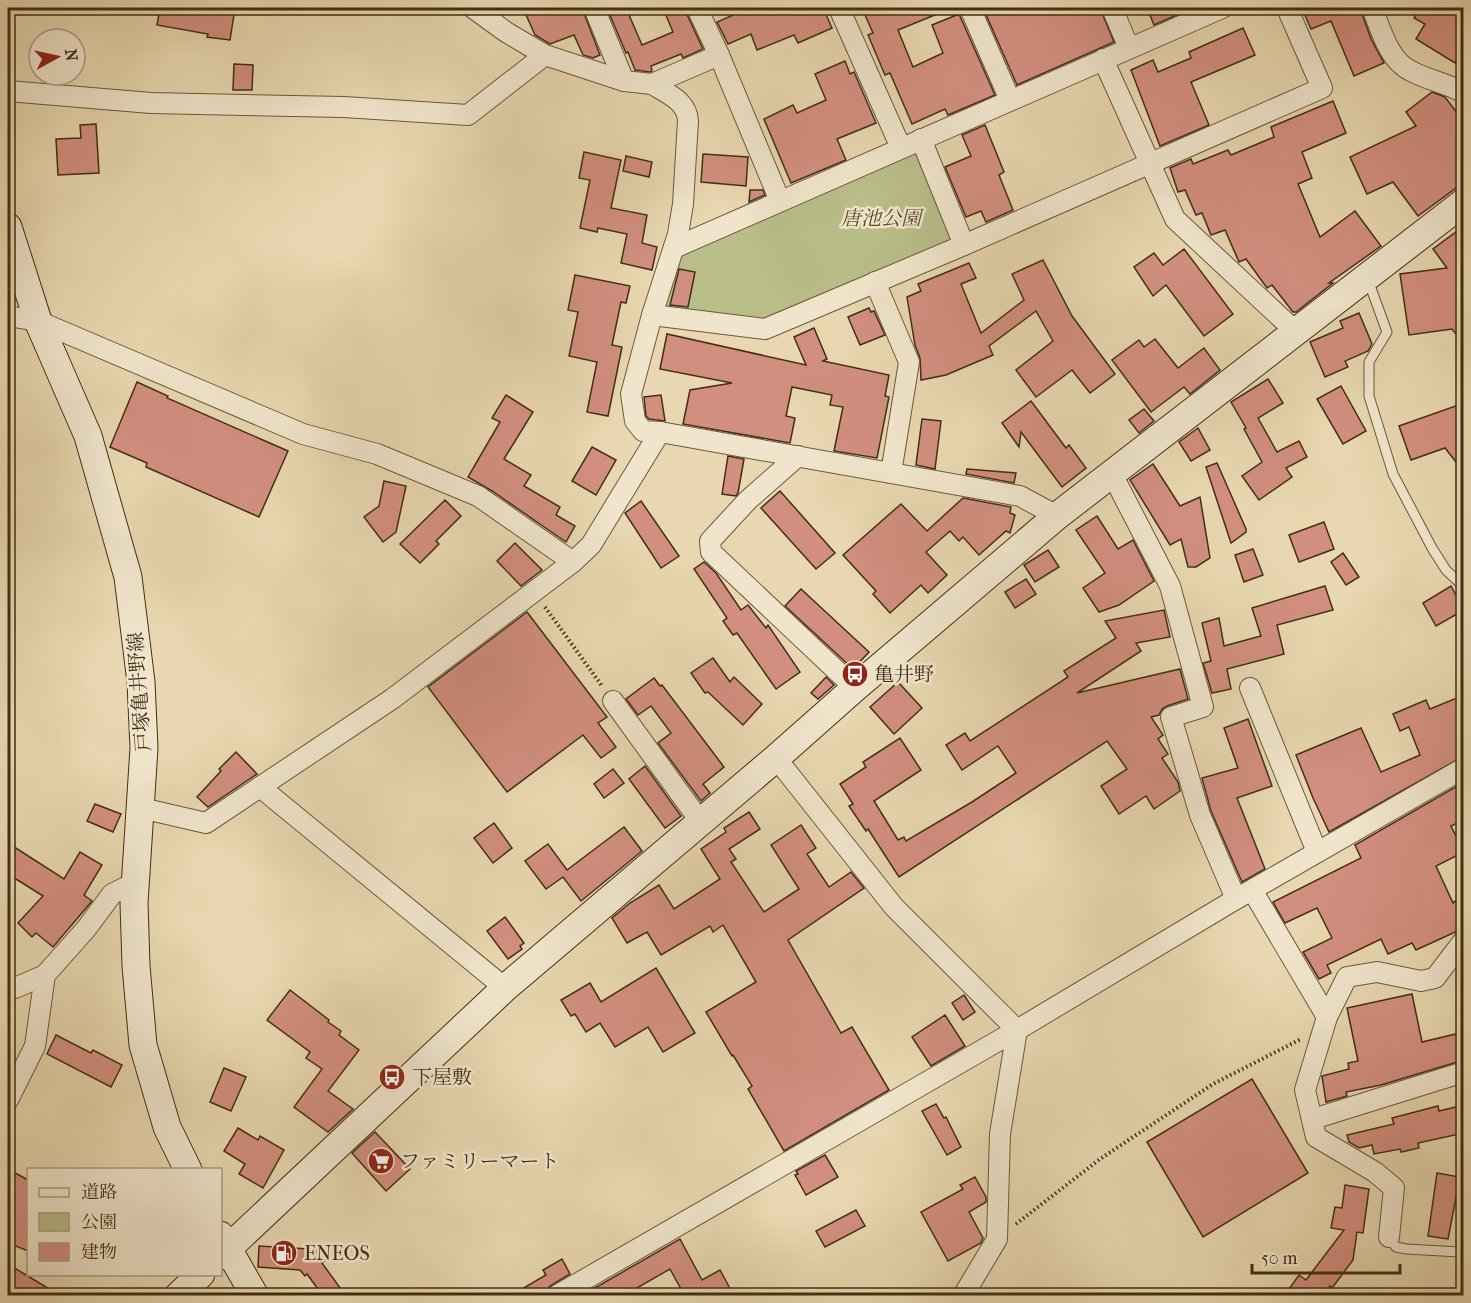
<svg xmlns="http://www.w3.org/2000/svg" width="1471" height="1303" viewBox="0 0 1471 1303" font-family="'IM FELL French Canon','Noto Serif JP',serif">
  <rect width="100%" height="100%" fill="#e8d7b0"/>
  <filter id="stains"><feTurbulence type="fractalNoise" baseFrequency=".00333" numOctaves="4"/><feColorMatrix values="0 0 0 0 .2 0 0 0 0 .09 0 0 0 0 .02 0 0 0 .5 -.17"/></filter>
  <radialGradient id="worn" r=".72"><stop offset=".6" stop-color="#630" stop-opacity="0"/><stop offset="1" stop-color="#630" stop-opacity=".3"/></radialGradient>
  <polygon fill="#b9bd88" stroke="#7e764f" stroke-width="1.5" points="917,149 956,240 764,321 663,309 680,254"/>
  <g fill="#d28f80" stroke="#422e16" stroke-width="1.5">
    <polygon points="160,8 235,8 230,40 207,37 208,34 157,25"/>
    <polygon points="523,8 582,8 600,55 593,58 583,55 574,35 550,44 535,35"/>
    <polygon points="607,8 626,8 642,45 673,32 663,8 684,8 703,49 683,58 681,54 651,66 652,71 650,72 635,70 628,52 626,53"/>
    <polygon points="749,8 823,8 832,28 798,43 794,35 757,50 751,34 728,44 717,22"/>
    <polygon points="862,8 887,8 890,14 906,8 952,8 898,30 913,67 943,53 932,25 959,14 995,95 948,115 945,109 912,124 890,73 885,75 868,35 873,33"/>
    <polygon points="983,8 1100,8 1114,42 1017,85"/>
    <polygon points="1147,8 1193,8 1154,25"/>
    <polygon points="1302,8 1360,8 1371,39 1384,63 1354,76 1331,21 1311,29"/>
    <polygon points="1420,8 1464,8 1464,49 1455,63 1416,39 1425,24 1414,18"/>
    <polygon points="1243,28 1255,55 1191,82 1209,125 1160,146 1131,70 1153,60 1158,72 1191,58 1189,52"/>
    <polygon points="845,61 850,74 854,72 876,123 837,139 846,160 791,183 764,119 793,105 797,113 826,100 815,74"/>
    <polygon points="234,64 253,65 252,90 233,90"/>
    <polygon points="1432,92 1445,97 1464,122 1464,182 1418,216 1393,182 1367,194 1350,157 1416,126 1406,112"/>
    <polygon points="1333,101 1346,133 1302,152 1312,178 1298,184 1320,237 1355,211 1381,246 1329,283 1333,283 1296,312 1293,312 1272,285 1267,288 1246,259 1239,262 1225,230 1211,235 1202,213 1196,215 1185,190 1178,192 1170,168 1191,159 1193,164 1228,150 1231,155 1274,137 1271,127"/>
    <polygon points="96,124 99,173 58,175 56,139 81,138 80,125"/>
    <polygon points="985,125 1004,172 999,175 1013,210 986,222 981,211 966,217 945,167 971,156 962,135"/>
    <polygon points="584,152 621,160 611,208 647,215 642,243 657,247 652,270 621,263 627,234 598,228 597,232 580,228 590,180 579,178"/>
    <polygon points="703,154 748,157 746,186 701,182"/>
    <polygon points="626,156 652,162 649,177 623,171"/>
    <polygon points="750,190 763,190 765,195 749,202"/>
    <polygon points="1464,226 1464,344 1452,329 1409,335 1400,274 1447,268 1433,249"/>
    <polygon points="1184,249 1233,314 1204,336 1166,285 1153,296 1134,267 1154,253 1163,265"/>
    <polygon points="1043,260 1072,316 1115,374 1090,393 1072,370 1036,397 1016,370 1053,341 1036,311 989,346 993,355 946,375 921,380 920,358 915,345 907,297 921,291 918,284 969,263 976,278 961,284 981,333 1024,300 1012,274"/>
    <polygon points="679,269 695,272 688,307 670,305"/>
    <polygon points="575,275 630,286 626,303 621,302 612,345 622,347 608,416 587,412 597,362 569,356 578,312 568,310"/>
    <polygon points="869,308 871,312 874,311 885,335 860,345 848,317"/>
    <polygon points="1359,313 1372,344 1368,351 1345,361 1348,367 1325,377 1310,342 1343,328 1340,321"/>
    <polygon points="814,328 827,359 823,361 889,375 885,396 889,397 877,458 834,451 843,407 830,405 832,395 792,387 786,416 795,418 790,443 683,424 690,390 732,383 660,369 667,334 806,365 794,337"/>
    <polygon points="1155,339 1178,368 1204,348 1220,370 1190,394 1184,387 1151,412 1112,360 1139,340 1144,347"/>
    <polygon points="1268,379 1283,403 1258,418 1277,452 1299,441 1307,457 1286,468 1292,477 1259,500 1242,476 1262,462 1244,429 1246,428 1231,402"/>
    <polygon points="137,382 168,396 167,398 288,451 259,517 146,467 147,463 110,447"/>
    <polygon points="1341,386 1366,431 1343,444 1317,399"/>
    <polygon points="506,395 533,412 504,459 531,475 524,486 560,507 556,515 575,526 566,542 492,491 468,477 500,422 492,418"/>
    <polygon points="661,395 665,421 649,419 646,416 644,397"/>
    <polygon points="1031,401 1066,448 1069,445 1086,468 1062,487 1021,432 1019,447 1002,423"/>
    <polygon points="1464,403 1464,472 1445,448 1411,460 1399,426"/>
    <polygon points="1144,409 1154,421 1139,433 1129,420"/>
    <polygon points="922,419 941,421 935,469 916,465"/>
    <polygon points="1198,428 1210,450 1191,461 1179,442"/>
    <polygon points="592,447 616,460 596,495 572,481"/>
    <polygon points="728,456 744,459 738,493 736,496 722,494"/>
    <polygon points="1217,463 1246,529 1246,532 1231,543 1206,467"/>
    <polygon points="1153,464 1180,506 1200,497 1210,558 1196,567 1188,567 1181,539 1170,545 1130,480"/>
    <polygon points="967,469 1016,473 1014,483 966,474"/>
    <polygon points="384,481 406,486 396,532 383,542 364,517 379,506"/>
    <polygon points="780,491 835,553 816,569 761,508"/>
    <polygon points="963,498 1011,507 1010,513 1015,515 1010,533 1006,531 979,555 963,537 959,541 950,531 926,552 947,575 928,593 921,585 890,613 873,594 876,591 843,555 901,504 927,531"/>
    <polygon points="445,500 461,516 436,541 439,544 420,563 400,544"/>
    <polygon points="641,501 679,556 661,568 625,513"/>
    <polygon points="1097,516 1118,549 1133,540 1154,581 1119,605 1099,612 1083,588 1105,573 1076,530"/>
    <polygon points="1324,522 1334,549 1299,562 1289,535"/>
    <polygon points="515,543 542,570 521,586 497,561"/>
    <polygon points="1253,549 1263,575 1244,582 1235,555"/>
    <polygon points="1048,550 1059,567 1035,582 1024,565"/>
    <polygon points="1343,553 1359,577 1346,585 1331,562"/>
    <polygon points="704,562 716,573 741,610 748,605 766,628 768,625 800,672 776,689 737,633 733,635 723,621 727,618 694,569"/>
    <polygon points="1026,579 1036,594 1015,608 1005,592"/>
    <polygon points="1325,586 1333,610 1277,625 1284,654 1227,669 1231,689 1212,693 1203,663 1211,661 1202,623 1219,618 1224,646 1261,636 1252,608"/>
    <polygon points="1451,586 1464,610 1436,626 1423,603"/>
    <polygon points="801,589 869,652 853,669 785,606"/>
    <polygon points="1164,610 1170,637 1136,643 1141,651 1077,693 1180,669 1188,699 1167,706 1162,709 1159,715 1151,717 1163,735 1158,739 1168,754 1162,758 1178,782 1180,791 1154,809 1146,796 1119,814 1101,786 1127,769 1107,741 899,877 868,829 866,831 849,806 853,804 840,784 866,767 863,762 900,738 921,770 874,801 898,840 904,837 906,841 972,802 1016,773 998,746 962,770 946,745 965,733 970,741 1068,677 1064,671 1116,638 1105,621"/>
    <polygon points="527,612 607,717 598,723 616,747 601,758 583,735 507,792 428,687"/>
    <polygon points="713,658 730,682 734,677 762,704 743,725 708,692 705,693 691,673"/>
    <polygon points="826,677 834,685 818,699 811,693"/>
    <polygon points="654,678 660,686 662,685 724,767 703,784 710,793 701,801 658,743 671,733 651,706 638,715 626,699"/>
    <polygon points="898,682 922,708 894,734 870,707"/>
    <polygon points="1464,695 1464,756 1329,832 1313,798 1296,755 1361,728 1381,772 1420,755 1409,727 1400,731 1393,714 1426,700 1430,709"/>
    <polygon points="1248,719 1272,786 1237,798 1265,869 1242,882 1211,811 1202,778 1238,768 1224,728"/>
    <polygon points="236,752 257,774 208,807 197,797 221,771 219,769"/>
    <polygon points="645,766 681,816 665,828 629,779"/>
    <polygon points="613,769 624,783 604,798 594,784"/>
    <polygon points="1464,782 1464,820 1451,826 1464,852 1436,866 1453,903 1455,901 1464,918 1464,928 1416,950 1412,943 1388,954 1381,939 1327,965 1331,973 1319,979 1303,952 1332,938 1317,908 1285,923 1273,902 1361,858 1355,845"/>
    <polygon points="95,804 121,814 113,832 87,821"/>
    <polygon points="749,812 760,829 729,849 736,859 731,862 764,912 799,889 771,845 801,825 816,848 807,854 829,887 851,872 864,888 788,940 841,1033 852,1027 889,1090 784,1151 748,1089 752,1086 733,1055 732,1056 706,1012 756,982 723,925 713,932 710,926 661,955 647,932 627,943 612,918 630,903 659,885 674,909 720,879 701,849 726,832 724,828"/>
    <polygon points="494,823 512,848 493,863 474,838"/>
    <polygon points="624,827 642,851 581,901 563,877 546,889 525,861 548,844 567,870"/>
    <polygon points="8,843 64,879 80,852 102,865 84,895 92,901 53,947 36,933 32,937 18,923 43,896 8,874"/>
    <polygon points="505,917 524,943 520,946 522,949 508,959 487,931"/>
    <polygon points="656,968 695,1033 663,1052 648,1027 615,1047 600,1023 586,1032 575,1014 571,1016 561,1000 590,983 601,1002"/>
    <polygon points="290,990 329,1020 328,1022 341,1031 339,1035 359,1050 328,1091 353,1109 328,1132 294,1107 322,1069 306,1058 310,1052 267,1020"/>
    <polygon points="1412,994 1422,1042 1464,1032 1464,1060 1381,1085 1346,1092 1347,1096 1326,1102 1322,1076 1349,1069 1348,1063 1358,1061 1347,1008"/>
    <polygon points="964,995 975,1012 963,1020 952,1003"/>
    <polygon points="945,1015 965,1046 931,1066 912,1037"/>
    <polygon points="56,1035 91,1053 93,1050 122,1065 111,1087 47,1054"/>
    <polygon points="224,1068 246,1077 231,1111 210,1102"/>
    <polygon points="1252,1079 1308,1173 1203,1237 1147,1142"/>
    <polygon points="936,1104 944,1118 946,1117 961,1147 947,1155 922,1111"/>
    <polygon points="1464,1105 1464,1133 1418,1143 1419,1148 1401,1152 1400,1149 1374,1154 1372,1145 1359,1148 1349,1142 1347,1135 1394,1124 1392,1118 1438,1106 1439,1111"/>
    <polygon points="238,1128 258,1140 260,1136 284,1150 263,1188 239,1174 245,1164 224,1151"/>
    <polygon points="375,1132 410,1169 386,1191 352,1153"/>
    <polygon points="825,1155 838,1177 806,1195 795,1175 798,1174 796,1171"/>
    <polygon points="8,1169 28,1180 28,1251 8,1243"/>
    <polygon points="1437,1173 1460,1177 1448,1239 1428,1236"/>
    <polygon points="975,1177 986,1197 986,1202 969,1212 983,1238 981,1243 948,1261 921,1212 963,1189 960,1185"/>
    <polygon points="1345,1185 1369,1189 1363,1233 1357,1232 1353,1260 1332,1288 1330,1286 1325,1294 1327,1296 1284,1296 1299,1275 1306,1280 1344,1230 1331,1228 1335,1207 1342,1208"/>
    <polygon points="856,1210 865,1226 825,1247 816,1231"/>
    <polygon points="680,1239 702,1280 720,1270 734,1296 674,1296 682,1291 670,1269 623,1296 581,1296"/>
    <polygon points="316,1245 327,1259 322,1263 346,1296 323,1296 307,1274 305,1276 300,1270 258,1267 259,1246 310,1249"/>
    <polygon points="562,1259 570,1274 550,1286 544,1296 510,1296 546,1275 543,1270"/>
    <polygon points="8,1264 26,1275 61,1296 8,1296"/>
  </g>
  <g fill="none" stroke-linecap="round" stroke-linejoin="round">
    <defs>
      <g id="lane">
        <polyline points="1368,280 1387,332 1369,362 1369,396 1393,474 1432,548 1446,570 1464,587"/>
        <polyline points="1389,1237 1396,1247 1406,1249 1460,1252"/>
      </g>
      <g id="street">
        <polyline points="473,8 506,32 545,55 624,81 652,84 719,55"/>
        <polyline points="594,8 624,81"/>
        <polyline points="697,8 719,55 780,201"/>
        <polyline points="839,8 901,148"/>
        <polyline points="970,8 1010,100"/>
        <polyline points="1112,8 1129,48"/>
        <path d="M1372,8C1381,29 1388,60 1411,71C1427,80 1447,83 1464,93"/>
        <polyline points="1103,59 1175,219 1295,331"/>
        <path d="M652,84C668,94 687,101 688,121L683,204L678,234L652,315L765,329L964,245L1322,88L1287,8"/>
        <polyline points="8,91 151,103 344,107 468,115 545,55"/>
        <polyline points="921,139 964,245"/>
        <polyline points="674,248 1222,8"/>
        <polyline points="875,282 909,362 891,473"/>
        <polyline points="652,315 631,394 635,421 643,431 660,432 1020,496 1057,516"/>
        <polyline points="8,316 38,321 303,434 377,454 478,496 573,562"/>
        <polyline points="798,456 748,500 710,541 711,552 855,688"/>
        <polyline points="1111,472 1170,586 1203,707 1171,717 1200,815 1236,899"/>
        <polyline points="1250,688 1317,852"/>
        <polyline points="613,701 700,821"/>
        <polyline points="776,758 894,907 1017,1030 1000,1134 997,1239 963,1296"/>
        <polyline points="260,787 505,988"/>
        <polyline points="141,808 206,823 392,699 573,562 591,545 660,432"/>
        <polyline points="1252,890 1327,1017"/>
        <polyline points="8,988 15,988 45,975"/>
        <polyline points="8,1100 35,1046 45,975 86,929 112,894 134,883"/>
        <polyline points="1313,1119 1464,1072"/>
        <polyline points="1389,1237 1394,1188 1375,1172 1316,1137 1305,1090 1327,1017 1347,977 1377,972 1421,981 1435,978 1464,940"/>
        <polyline points="556,1296 1017,1030 1236,899 1464,768"/>
      </g>
      <g id="secondary">
        <polyline points="8,227 38,321 88,436 128,577 141,682 144,748 134,903 136,966 143,1045 167,1127 188,1170"/>
        <polyline points="220,1235 255,1296"/>
        <polyline points="220,1256 505,988 776,758 855,688 1057,516 1464,202"/>
        <polyline points="178,1296 201,1274"/>
      </g>
    </defs>
    <use href="#lane" stroke="#6c583c" stroke-width="11"/>
    <use href="#street" stroke="#6c583c" stroke-width="22"/>
    <use href="#secondary" stroke="#422e16" stroke-width="29"/>
    <g stroke="#422e16" stroke-width="4" stroke-dasharray="1.5 3" stroke-linecap="butt">
      <polyline points="545,607 602,686"/>
      <polyline points="1016,1224 1100,1159 1213,1084 1301,1039"/>
    </g>
    <use href="#lane" stroke="#f0e5cc" stroke-width="9"/>
    <use href="#street" stroke="#f0e5cc" stroke-width="20"/>
    <use href="#secondary" stroke="#f0e5cc" stroke-width="27"/>
  </g>
  <defs>
    <symbol id="bus-disc" viewBox="-11 -11 22 22"><circle r="9.5" fill="#8f2418" stroke="#f0e5cc"/><path d="M-5-6H5V4H4V6H2V4H-2V6H-4V4H-5ZM-3.5-4V0h7V-4ZM-3.5 1.2v1.5H-2V1.2ZM2 1.2v1.5H3.5V1.2Z" fill="#fff"/></symbol>
    <symbol id="supermarket-disc" viewBox="-11 -11 22 22"><circle r="9.5" fill="#8f2418" stroke="#f0e5cc"/><path d="M-6-5.5h2.5l.6 2H6L4.5 2H-2.5L-4.4-4H-6ZM-1.5 3.2a1.3 1.3 0 1 0 .1 0ZM3 3.2a1.3 1.3 0 1 0 .1 0Z" fill="#fff"/></symbol>
    <symbol id="fuel-disc" viewBox="-11 -11 22 22"><circle r="9.5" fill="#8f2418" stroke="#f0e5cc"/><path d="M-5.5-6h7V0h2V4h1.3V-2.5L3-4.5l.8-.8L6-3V5H2.5V1h-1V6h-7ZM-4.2-4.7v3.2H.2V-4.7Z" fill="#fff"/></symbol>
  </defs>
  <g fill-rule="evenodd">
    <use href="#bus-disc" x="840" y="659" width="30" height="30"/>
    <use href="#bus-disc" x="377" y="1062" width="30" height="30"/>
    <use href="#supermarket-disc" x="366" y="1146" width="30" height="30"/>
    <use href="#fuel-disc" x="269" y="1238" width="30" height="30"/>
  </g>
  <g text-anchor="middle" stroke-width="5" stroke-linejoin="round" paint-order="stroke">
    <g font-size="20" font-style="italic" fill="#5a4b2d" stroke="#f0e5cc">
      <text x="881" y="225">唐池公園</text>
    </g>
    <g font-size="20" fill="#422e16" stroke="#f0e5cc" text-anchor="start">
      <text x="874" y="681">亀井野</text>
      <text x="412" y="1084">下屋敷</text>
      <text x="400" y="1168">ファミリーマート</text>
      <text x="304" y="1260">ENEOS</text>
    </g>
    <g font-size="20" fill="#422e16" stroke="#f0e5cc">
      <text transform="translate(139 692) rotate(-94)" y="7">戸塚亀井野線</text>
    </g>
  </g>
  <rect width="1471" height="1303" fill="none" stroke="#e8d7b0" stroke-width="30"/>
  <rect x="9" y="9" width="1453" height="1285" fill="none" stroke="#422e16" stroke-width="3"/>
  <rect x="15" y="15" width="1441" height="1273" fill="none" stroke="#422e16" stroke-width="1.5"/>
  <rect x="27" y="1168" width="195" height="108" fill="#f0e5cc" stroke="#aa9c83" stroke-width="1.5"/>
  <rect x="39" y="1188" width="30" height="9" fill="#f0e5cc" stroke="#aa9c83" stroke-width="1.5"/>
  <text x="81" y="1198" font-size="18" fill="#422e16">道路</text>
  <rect x="39" y="1213" width="30" height="18" fill="#b9bd88" stroke="#aa9c83" stroke-width="1.5"/>
  <text x="81" y="1228" font-size="18" fill="#422e16">公園</text>
  <rect x="39" y="1243" width="30" height="18" fill="#d28f80" stroke="#aa9c83" stroke-width="1.5"/>
  <text x="81" y="1258" font-size="18" fill="#422e16">建物</text>
  <g transform="translate(57 57) rotate(82)"><circle r="28" fill="#f0e5cc" stroke="#aa9c83" stroke-width="1.5"/>
  <path d="M0-4.5L10 22L0 15L-10 22Z" fill="#8f2418"/>
  <text y="-9" font-size="16" font-weight="bold" text-anchor="middle" fill="#422e16">N</text>
  </g>
  <path d="M1252 1264v9h148v-9" fill="none" stroke="#422e16" stroke-width="3"/>
  <text x="1261" y="1264" font-size="18" fill="#422e16" stroke="#f0e5cc" stroke-width="4.5" paint-order="stroke">50 m</text>
  <rect width="100%" height="100%" filter="url(#stains)"/>
  <rect width="100%" height="100%" fill="url(#worn)"/>
</svg>
